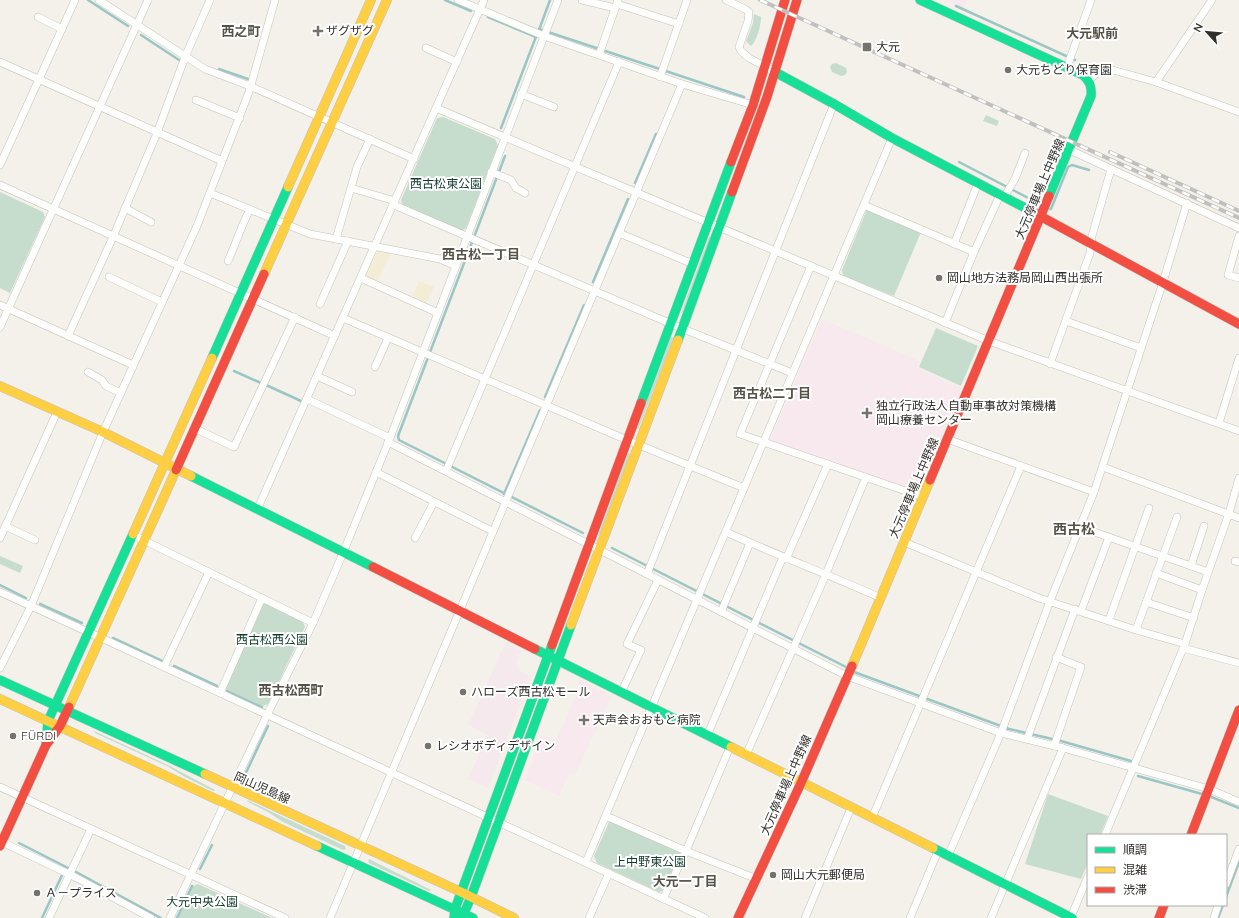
<svg xmlns="http://www.w3.org/2000/svg" width="1239" height="918" viewBox="0 0 1239 918" font-family="Quicksand,'Noto Sans JP',sans-serif">
  <rect width="100%" height="100%" fill="#f4f1ea"/>
  <polygon fill="#f6e9ee" points="506,642 522,651 516,661 519,670 531,676 488,788 468,779 488,735 468,725"/>
  <g fill="#f7e9ed">
    <polygon points="945,0 967,0 964,9"/>
    <polygon points="822,319 920,361 917,368 962,388 918,491 773,441 771,438"/>
    <polygon points="579,679 611,696 575,775 569,773 559,796 525,780 542,735 556,740 578,692"/>
  </g>
  <g fill="#c6ddce">
    <path d="M754,14L761,17C761,25 757,41 751,46L746,41L753,23Z"/>
    <polygon points="836,63 846,68 847,72 845,75 841,76 832,72 830,67 832,64"/>
    <polygon points="986,115 999,121 997,126 983,121"/>
    <polygon points="443,117 495,139 498,145 466,228 461,231 402,204 401,200 437,118"/>
    <polygon points="0,192 43,212 45,217 10,293 0,288"/>
    <polygon points="867,209 921,232 894,296 843,276 842,270"/>
    <polygon points="709,237 711,237 682,313 681,313"/>
    <polygon points="936,328 978,346 961,386 919,367"/>
    <polygon points="671,337 674,338 638,430 637,428"/>
    <polygon points="628,453 630,454 600,535 599,536 598,535"/>
    <polygon points="0,556 23,566 20,573 0,564"/>
    <polygon points="265,603 303,622 305,627 268,704 263,706 226,689 225,687 262,605"/>
    <polygon points="94,731 168,765 215,790 213,791 185,777 167,766 95,733"/>
    <polygon points="1048,794 1108,816 1100,835 1088,835 1088,863 1081,879 1025,864"/>
    <polygon points="247,800 345,846 346,849 343,850 283,822 268,812 248,802"/>
    <polygon points="611,820 679,850 680,853 664,890 659,892 597,863 594,856 609,822"/>
    <polygon points="369,859 431,890 429,891 369,863 368,861"/>
    <polygon points="198,884 272,918 177,918 193,886"/>
  </g>
  <g fill="#f4edd6">
    <polygon points="378,250 391,253 377,283 368,280 366,276"/>
    <polygon points="419,281 434,287 426,304 411,298"/>
  </g>
  <g fill="none" stroke-linecap="round" stroke-linejoin="round">
    <g stroke="#9ac6c6" stroke-width="2.5">
      <polyline points="88,0 128,26"/>
      <polyline points="445,0 471,11"/>
      <polyline points="956,6 1075,60"/>
      <polyline points="488,17 536,37"/>
      <polyline points="539,29 744,97"/>
      <polyline points="539,30 550,0"/>
      <polyline points="141,35 179,60"/>
      <polyline points="219,69 248,79"/>
      <polyline points="501,128 537,34"/>
      <polyline points="505,156 398,436 399,440 583,533"/>
      <polyline points="959,162 1036,202"/>
      <polyline points="635,183 656,134"/>
      <polyline points="1050,209 1051,209 1068,167 1072,165 1089,170"/>
      <polyline points="593,282 628,199"/>
      <polyline points="234,371 261,383"/>
      <polyline points="266,385 301,401"/>
      <polyline points="545,397 584,305"/>
      <polyline points="504,494 540,410"/>
      <polyline points="612,548 846,667"/>
      <polyline points="0,585 26,598"/>
      <polyline points="40,604 82,623"/>
      <polyline points="113,638 162,661"/>
      <polyline points="174,666 217,686"/>
      <polyline points="854,672 1009,729 1061,741 1131,761"/>
      <polyline points="227,691 262,707"/>
      <polyline points="1138,776 1202,794"/>
      <polyline points="244,777 268,726"/>
      <polyline points="1209,796 1239,808"/>
      <polyline points="19,843 78,873 161,918"/>
      <polyline points="200,869 212,845"/>
      <polyline points="1226,897 1239,862"/>
      <polyline points="42,918 63,873"/>
      <polyline points="177,918 192,886"/>
      <polyline points="1218,918 1223,905"/>
    </g>
    <defs>
      <g id="street">
        <polyline points="99,0 205,69 250,86 414,159"/>
        <polyline points="458,0 544,36 682,84 753,105"/>
        <polyline points="582,0 615,8"/>
        <polyline points="726,0 745,9 749,12 748,21 739,47 741,51 749,58 775,72"/>
        <polyline points="617,4 679,24"/>
        <polyline points="38,17 62,29"/>
        <polyline points="426,48 457,62"/>
        <polyline points="599,55 618,0"/>
        <polyline points="0,62 222,161"/>
        <polyline points="1067,67 1091,0"/>
        <polyline points="660,77 687,0"/>
        <polyline points="1089,80 1100,70 1109,69 1156,82 1239,112"/>
        <polyline points="1156,82 1212,0"/>
        <polyline points="521,94 554,107"/>
        <polyline points="196,100 240,118"/>
        <polyline points="436,108 989,341 1239,431"/>
        <polyline points="1070,150 1239,228"/>
        <polyline points="0,165 75,0"/>
        <polyline points="491,172 511,180 516,188 525,193"/>
        <polyline points="0,185 335,336"/>
        <polyline points="351,188 395,201"/>
        <polyline points="210,193 310,234 440,259 456,266"/>
        <polyline points="1004,197 1015,179 1025,153"/>
        <polyline points="394,205 681,328 792,373"/>
        <polyline points="864,205 974,252"/>
        <polyline points="125,208 151,222"/>
        <polyline points="619,233 693,264"/>
        <polyline points="1239,236 1228,275 1239,278"/>
        <polyline points="336,239 357,167 370,139"/>
        <polyline points="954,244 978,183"/>
        <path d="M228,261C236,243 241,227 250,209"/>
        <polyline points="811,266 740,434 923,497"/>
        <polyline points="109,277 162,302"/>
        <polyline points="361,278 438,313"/>
        <polyline points="320,304 348,241"/>
        <polyline points="0,305 133,365"/>
        <polyline points="343,318 627,440 744,488"/>
        <polyline points="1066,321 1141,348"/>
        <polyline points="945,323 974,252 1000,195"/>
        <polyline points="0,327 148,0"/>
        <polyline points="68,336 113,237 157,133 185,57 210,0"/>
        <polyline points="1050,364 1090,253 1092,236 1111,169"/>
        <polyline points="375,367 388,338"/>
        <polyline points="88,372 102,380 106,386 121,393"/>
        <polyline points="317,376 352,392"/>
        <polyline points="307,399 390,438"/>
        <polyline points="1219,423 1239,358"/>
        <polyline points="194,428 234,447 295,317"/>
        <polyline points="947,439 1094,492"/>
        <polyline points="388,442 847,676 1001,733 1063,748 1209,789 1239,802"/>
        <polyline points="1103,467 1239,518"/>
        <polyline points="446,471 619,62"/>
        <polyline points="376,472 492,531"/>
        <polyline points="257,510 484,0"/>
        <polyline points="5,526 35,540"/>
        <polyline points="1080,527 1208,572"/>
        <path d="M726,532C777,555 829,575 881,598"/>
        <polyline points="133,535 313,623"/>
        <polyline points="0,538 57,412"/>
        <polyline points="415,538 434,502"/>
        <polyline points="904,542 1039,598 1136,630 1185,644"/>
        <polyline points="786,559 828,464"/>
        <polyline points="1235,561 1239,562"/>
        <polyline points="1191,566 1204,526"/>
        <polyline points="1156,573 1202,590"/>
        <polyline points="647,574 834,104"/>
        <polyline points="0,592 108,641 705,918"/>
        <polyline points="1146,602 1194,618"/>
        <polyline points="1081,611 1109,537"/>
        <polyline points="721,612 750,543"/>
        <polyline points="1109,620 1149,508"/>
        <polyline points="1136,630 1177,517"/>
        <polyline points="1183,648 1239,663"/>
        <polyline points="164,667 209,572"/>
        <polyline points="0,668 31,606 103,432 197,226 249,92 275,0"/>
        <polyline points="220,693 262,598"/>
        <polyline points="621,693 641,650 627,644 658,580"/>
        <polyline points="707,736 783,557"/>
        <polyline points="1027,739 1075,609"/>
        <polyline points="1054,746 1081,667 1056,657"/>
        <polyline points="746,755 826,574 866,477"/>
        <polyline points="0,787 285,918"/>
        <polyline points="606,816 686,851 757,879"/>
        <polyline points="872,818 1021,466"/>
        <polyline points="1105,835 1185,644 1202,590 1229,513 1239,478"/>
        <polyline points="0,841 75,877 151,918"/>
        <polyline points="948,856 1001,733 1050,601 1094,492 1163,282 1187,203"/>
        <polyline points="586,862 892,138"/>
        <polyline points="1226,884 1239,849"/>
        <polyline points="663,899 686,851 730,747"/>
        <polyline points="1071,917 1088,876"/>
        <polyline points="49,918 91,829"/>
        <polyline points="170,918 267,715 313,623 343,553 390,438 558,0"/>
        <polyline points="330,918 682,84"/>
        <polyline points="589,918 609,873"/>
        <polyline points="805,918 851,808"/>
        <polyline points="910,918 938,851"/>
        <polyline points="991,918 1063,748"/>
        <polyline points="1214,918 1218,905"/>
      </g>
      <g id="fast">
        <path d="M920,0L1083,75C1090,81 1092,87 1091,96L1049,196"/>
        <polyline points="775,72 834,104 892,138 1029,210"/>
        <polyline points="678,340 732,192"/>
        <polyline points="212,358 288,187"/>
        <polyline points="641,403 731,162"/>
        <polyline points="191,476 373,567"/>
        <polyline points="535,649 731,747"/>
        <polyline points="0,680 205,774"/>
        <polyline points="46,744 48,721 133,534"/>
        <polyline points="317,846 473,918"/>
        <polyline points="933,848 1072,918"/>
        <polyline points="454,918 455,909 552,645"/>
        <polyline points="462,918 471,897 571,625"/>
      </g>
      <g id="slow">
        <polyline points="288,187 371,0"/>
        <polyline points="264,274 387,0"/>
        <polyline points="0,386 103,432 191,476"/>
        <polyline points="133,534 212,358"/>
        <polyline points="571,625 678,340"/>
        <polyline points="852,666 930,480"/>
        <polyline points="0,699 317,846"/>
        <polyline points="69,707 176,470"/>
        <polyline points="731,747 933,848"/>
        <polyline points="205,774 461,892 514,918"/>
      </g>
      <g id="jam">
        <polyline points="731,162 753,105 785,0"/>
        <polyline points="732,192 767,97 797,0"/>
        <polyline points="1029,210 1239,324"/>
        <polyline points="176,470 264,274"/>
        <polyline points="930,480 1049,196"/>
        <polyline points="373,567 535,649"/>
        <polyline points="552,645 641,403"/>
        <polyline points="1191,835 1239,710"/>
        <polyline points="0,846 46,745 60,726 69,707"/>
        <polyline points="738,918 801,783 852,666"/>
        <polyline points="1159,918 1164,905"/>
      </g>
    </defs>
    <use href="#street" stroke="#c4c2bd" stroke-width="8"/>
    <use href="#fast" stroke="#c4c2bd" stroke-width="10"/>
    <use href="#slow" stroke="#c4c2bd" stroke-width="10"/>
    <use href="#jam" stroke="#c4c2bd" stroke-width="10"/>
    <use href="#street" stroke="#fdfdfc" stroke-width="7"/>
    <use href="#fast" stroke="#16e098" stroke-width="9"/>
    <use href="#slow" stroke="#ffcf43" stroke-width="9"/>
    <use href="#jam" stroke="#f24e42" stroke-width="9"/>
    <defs>
      <g id="rail">
        <polyline points="760,0 1239,218"/>
        <polyline points="1110,152 1239,211"/>
      </g>
    </defs>
    <use href="#rail" stroke="#c1c0be" stroke-width="4"/>
    <use href="#rail" stroke="#fff" stroke-width="2.5" stroke-dasharray="8" stroke-linecap="butt"/>
  </g>
  <g fill="#75736d" stroke="#fff" stroke-width="1.5">
    <path d="M316 25h4v4h4v4h-4v4h-4v-4h-4v-4h4z"/>
    <rect x="862" y="42" width="10" height="10" rx="2"/>
    <circle cx="1008" cy="70" r="4"/>
    <circle cx="939" cy="278" r="4"/>
    <path d="M865 407h4v4h4v4h-4v4h-4v-4h-4v-4h4z"/>
    <circle cx="463" cy="692" r="4"/>
    <path d="M582 714h4v4h4v4h-4v4h-4v-4h-4v-4h4z"/>
    <circle cx="13" cy="736" r="4"/>
    <circle cx="428" cy="746" r="4"/>
    <circle cx="773" cy="875" r="4"/>
    <circle cx="37" cy="893" r="4"/>
  </g>
  <g text-anchor="middle" stroke-width="4" stroke-linejoin="round" paint-order="stroke">
    <g font-size="12" fill="#312f2a" stroke="#fff" text-anchor="start">
      <text x="326" y="35">ザグザグ</text>
      <text x="876" y="51">大元</text>
      <text x="1016" y="74">大元ちどり保育園</text>
      <text x="947" y="282">岡山地方法務局岡山西出張所</text>
      <text x="876" y="410">独立行政法人自動車事故対策機構<tspan x="876" dy="14">岡山療養センター</tspan></text>
      <text x="471" y="696">ハローズ西古松モール</text>
      <text x="593" y="724">天声会おおもと病院</text>
      <text x="21" y="740">FÜRDI</text>
      <text x="436" y="750">レシオボディデザイン</text>
      <text x="781" y="879">岡山大元郵便局</text>
      <text x="45" y="897">Ａ－プライス</text>
    </g>
    <g font-size="12" fill="#123d2c" stroke="#fff">
      <text x="446" y="188">西古松東公園</text>
      <text x="272" y="644">西古松西公園</text>
      <text x="650" y="866">上中野東公園</text>
      <text x="202" y="906">大元中央公園</text>
    </g>
    <g font-size="12" fill="#312f2a" stroke="#fff">
      <text transform="translate(1040 189) rotate(-67)" y="4">大元停車場上中野線</text>
      <text transform="translate(914 488) rotate(-67)" y="4">大元停車場上中野線</text>
      <text transform="translate(786 785) rotate(-66)" y="4">大元停車場上中野線</text>
      <text transform="translate(262 788) rotate(24)" y="4">岡山児島線</text>
    </g>
    <g font-size="13" font-weight="bold" fill="#565247" stroke="#fff">
      <text x="241" y="36">西之町</text>
      <text x="1092" y="38">大元駅前</text>
      <text x="481" y="259">西古松一丁目</text>
      <text x="772" y="398">西古松二丁目</text>
      <text x="291" y="695">西古松西町</text>
      <text x="685" y="886">大元一丁目</text>
    </g>
    <g font-size="14" font-weight="bold" fill="#565247" stroke="#fff">
      <text x="1074" y="534">西古松</text>
    </g>
  </g>
  <rect x="1087" y="834" width="140" height="72" fill="#ffffff" stroke="#adacaa"/>
  <rect x="1095" y="847" width="20" height="6" fill="#16e098" stroke="#adacaa"/>
  <text x="1123" y="854" font-size="12" fill="#312f2a">順調</text>
  <rect x="1095" y="867" width="20" height="6" fill="#ffcf43" stroke="#adacaa"/>
  <text x="1123" y="874" font-size="12" fill="#312f2a">混雑</text>
  <rect x="1095" y="887" width="20" height="6" fill="#f24e42" stroke="#adacaa"/>
  <text x="1123" y="894" font-size="12" fill="#312f2a">渋滞</text>
  <g transform="translate(1207 32) rotate(297)" stroke="#ffffff" stroke-width="3" paint-order="stroke">
  <path d="M0-3L7 15L0 10L-7 15Z" fill="#312f2a"/>
  <text y="-6" font-size="11" font-weight="bold" text-anchor="middle" fill="#312f2a">N</text>
  </g>
</svg>
